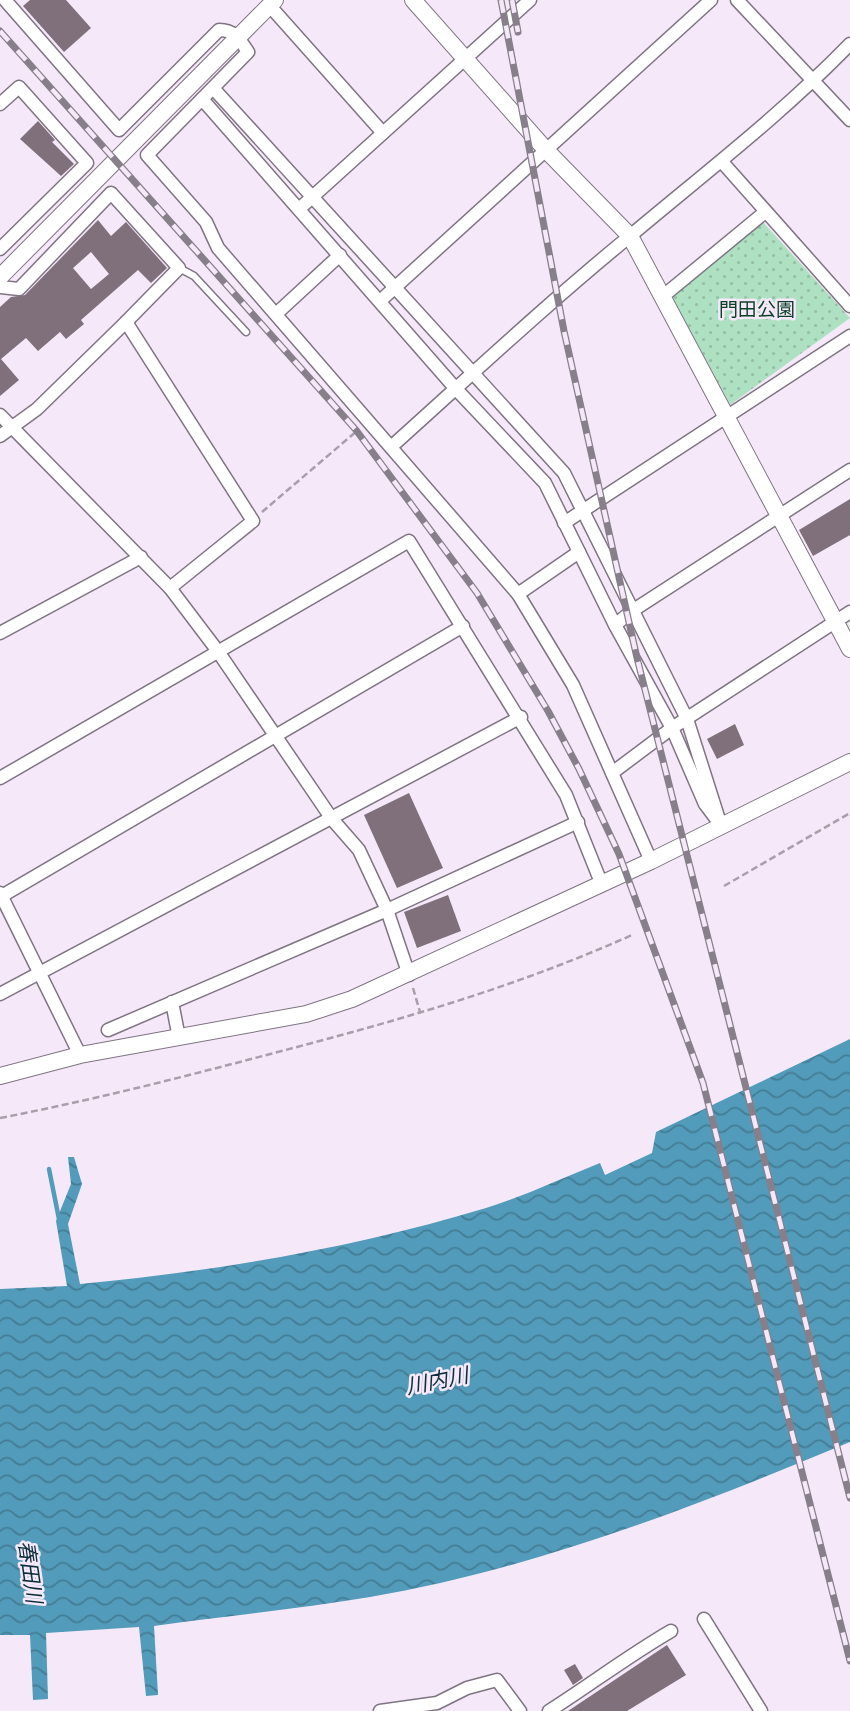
<svg xmlns="http://www.w3.org/2000/svg" width="850" height="1711" viewBox="0 0 850 1711" font-family="'PT Sans Narrow','Noto Sans JP',sans-serif">
  <defs>
    <pattern id="green-dots" width="8" height="8" patternUnits="userSpaceOnUse" patternTransform="scale(1.75)"><rect width="8" height="8" fill="#aee1c2"/><path d="M2 2h.1M6 6h.1" fill="none" stroke="#95c0a6" stroke-width="1.8" stroke-linecap="round"/></pattern>
    <pattern id="water-waves" width="16" height="10" patternUnits="userSpaceOnUse" patternTransform="scale(1.75)"><rect width="16" height="10" fill="#529bba"/><path d="M0 5q4-4 8 0t8 0" fill="none" stroke="#437d96"/></pattern>
  </defs>
  <rect width="100%" height="100%" fill="#f5e9f9"/>
  <polygon fill="url(#green-dots)" points="762,221 850,318 730,405 672,297"/>
  <path fill="url(#water-waves)" d="M850,1039V1442C696,1506 535,1569 370,1597C299,1609 226,1616 154,1626L158,1695L146,1696L139,1627L46,1633L48,1699L33,1700L30,1635H0V1289L67,1286L56,1221L71,1184L68,1157H74L82,1184L68,1224L80,1284C217,1271 354,1248 486,1208C525,1196 562,1178 600,1163L605,1175L652,1153L656,1132Z"/>
  <g fill="none" stroke-linecap="round" stroke-linejoin="round">
    <polyline stroke="#529bba" stroke-width="4.5" points="49,1169 59,1219"/>
  </g>
  <g fill="#7f707c" fill-rule="evenodd">
    <polygon points="30,0 66,0 91,28 64,52 23,6"/>
    <polygon points="38,121 55,140 52,142 74,164 61,176 20,139"/>
    <path d="M98,220L111,236L126,222L167,268L151,283L138,270L81,320L84,324L66,339L60,332L38,351L26,338L1,359L19,380L0,396V307L11,297L25,295ZM91,252L109,274L91,289L73,268Z"/>
    <polygon points="850,499 850,535 813,556 799,530"/>
    <polygon points="735,724 744,745 717,759 707,739"/>
    <polygon points="409,793 443,868 397,888 364,815"/>
    <polygon points="448,895 461,931 417,948 404,912"/>
    <polygon points="667,1645 686,1675 627,1711 568,1711"/>
    <polygon points="575,1664 583,1678 573,1685 564,1670"/>
  </g>
  <g fill="none" stroke-linecap="round" stroke-linejoin="round">
    <defs>
      <polyline id="service" points="179,268 194,276 246,332"/>
      <g id="minor">
        <path d="M5,0L119,130L219,30C235,30 240,40 248,52L147,155L206,222L218,248L518,594L573,685L651,861"/>
        <polyline points="737,0 850,120"/>
        <polyline points="269,5 383,133"/>
        <polyline points="213,88 564,473 687,719 721,826"/>
        <polyline points="202,99 456,389 545,483 615,625 672,728 705,804 717,820"/>
        <polyline points="0,104 19,87 87,163 0,249"/>
        <polyline points="723,163 850,306"/>
        <polyline points="299,209 530,0"/>
        <polyline points="0,287 19,289 111,193 179,268 126,322"/>
        <polyline points="662,297 764,213"/>
        <polyline points="380,301 711,0"/>
        <polyline points="276,314 340,255"/>
        <polyline points="0,415 170,588 217,650 332,819 359,850 387,910 409,975"/>
        <polyline points="0,436 37,409 126,322 253,521 170,588"/>
        <path d="M391,447C470,376 548,303 630,236C705,173 782,114 850,44"/>
        <polyline points="564,523 850,336"/>
        <polyline points="518,594 579,552"/>
        <polyline points="615,625 632,611 850,470"/>
        <polyline points="0,633 141,557"/>
        <polyline points="612,773 672,728 850,612"/>
        <polyline points="0,778 409,541 566,795 602,885"/>
        <polyline points="0,893 80,1055"/>
        <polyline points="0,897 463,626"/>
        <polyline points="0,994 521,717"/>
        <polyline points="172,1002 179,1038"/>
        <polyline points="108,1030 387,910 578,822"/>
        <polyline points="704,1619 761,1711"/>
        <polyline points="380,1711 437,1703 467,1688 497,1680 520,1711"/>
        <path d="M549,1711C590,1685 628,1656 671,1631"/>
      </g>
      <g id="tertiary">
        <polyline points="413,0 546,150 630,236 850,649"/>
        <polyline points="0,277 275,0"/>
        <polyline points="0,1076 80,1055 306,1014 352,999 651,861 850,762"/>
      </g>
    </defs>
    <use href="#service" stroke="#7f7482" stroke-width="9"/>
    <use href="#minor" stroke="#7f7482" stroke-width="15"/>
    <use href="#tertiary" stroke="#7f7482" stroke-width="18"/>
    <g stroke="#a89fab" stroke-width="2.5" stroke-dasharray="7 3.5" stroke-linecap="butt">
      <polyline points="262,512 358,430"/>
      <polyline points="724,886 850,813"/>
      <polyline points="413,988 420,1012"/>
      <path d="M0,1118C93,1100 183,1077 274,1053C397,1021 516,987 632,935"/>
    </g>
    <use href="#service" stroke="#fff" stroke-width="6"/>
    <use href="#minor" stroke="#fff" stroke-width="12"/>
    <use href="#tertiary" stroke="#fff" stroke-width="16"/>
    <defs>
      <g id="rail">
        <polyline points="501,0 564,331 637,658 850,1498"/>
        <polyline points="512,0 518,32"/>
        <polyline points="0,31 356,430 477,593 548,711 579,769 619,854 703,1083 850,1661"/>
      </g>
    </defs>
    <use href="#rail" stroke="#877f8a" stroke-width="7"/>
    <use href="#rail" stroke="#f5e9f9" stroke-width="4.5" stroke-dasharray="13" stroke-linecap="butt"/>
  </g>
  <g text-anchor="middle" stroke-width="5" stroke-linejoin="round" paint-order="stroke">
    <g font-size="19" fill="#0c4128" stroke="#f5e9f9">
      <text x="757" y="316">門田公園</text>
    </g>
    <g font-size="21" font-style="italic" fill="#0c2e3c" stroke="#f5e9f9">
      <text transform="translate(437 1381) rotate(-11)" y="7">川内川</text>
      <text transform="translate(30 1572) rotate(82)" y="7">春田川</text>
    </g>
  </g>
</svg>
